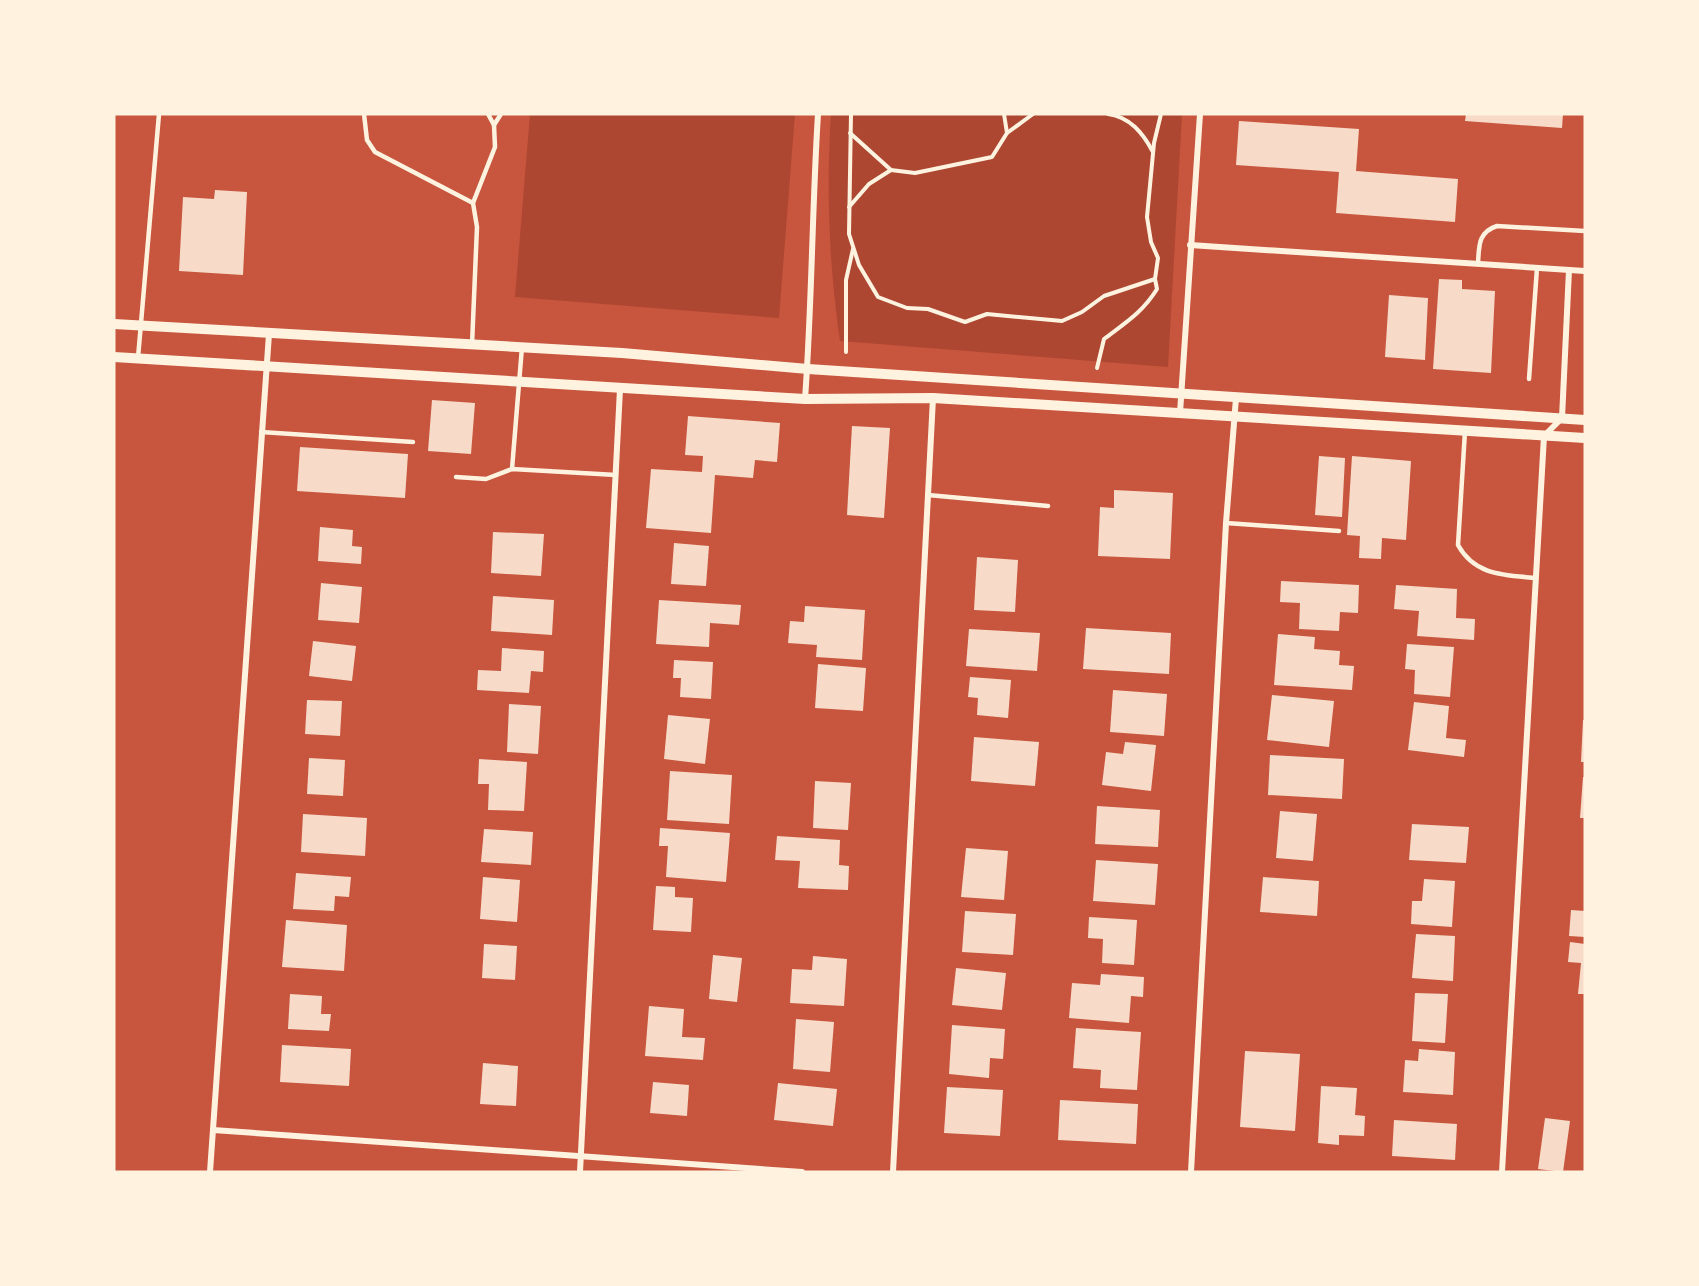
<svg xmlns="http://www.w3.org/2000/svg" width="1699" height="1286" viewBox="0 0 1699 1286" font-family="'Alegreya Sans',sans-serif">
  <rect width="100%" height="100%" fill="#c8553d"/>
  <g fill="#ae4732">
    <polygon points="530,114 795,114 779,318 515,297"/>
    <path d="M831,114H1182L1168,367L840,341C829,266 826,189 831,114Z"/>
  </g>
  <g fill="#f7dbc8">
    <polygon points="1466,114 1563,114 1562,128 1465,121"/>
    <polygon points="1239,121 1359,129 1356,171 1458,179 1455,222 1336,213 1339,172 1236,165"/>
    <polygon points="215,190 247,192 243,275 179,271 183,197 214,199"/>
    <polygon points="1439,279 1462,280 1462,289 1495,291 1491,373 1433,369"/>
    <polygon points="1389,295 1428,298 1425,360 1385,357"/>
    <polygon points="432,400 475,403 471,454 428,451"/>
    <polygon points="688,416 780,423 777,462 755,460 753,478 715,475 711,533 646,528 651,469 702,472 703,456 685,455"/>
    <polygon points="852,426 890,428 884,518 847,515"/>
    <polygon points="300,447 408,454 405,498 297,491"/>
    <polygon points="1319,456 1345,458 1342,517 1315,515"/>
    <polygon points="1352,456 1411,461 1406,540 1382,538 1381,559 1359,558 1360,536 1347,535"/>
    <polygon points="1114,490 1173,493 1170,559 1098,556 1100,507 1114,508"/>
    <polygon points="320,527 353,530 352,546 362,547 361,564 318,561"/>
    <polygon points="493,532 544,534 541,576 491,573"/>
    <polygon points="674,543 709,546 706,586 671,584"/>
    <polygon points="977,557 1018,560 1015,612 974,610"/>
    <polygon points="1281,581 1359,585 1358,613 1340,612 1339,631 1299,629 1300,603 1280,602"/>
    <polygon points="321,583 362,587 359,623 318,620"/>
    <polygon points="1396,585 1457,589 1456,618 1475,619 1474,640 1417,636 1419,611 1394,609"/>
    <polygon points="493,596 554,600 552,635 491,631"/>
    <polygon points="659,600 741,605 739,625 710,623 709,647 656,644"/>
    <polygon points="805,606 865,610 862,660 816,657 817,645 788,643 790,621 804,622"/>
    <polygon points="1086,628 1171,633 1169,674 1083,669"/>
    <polygon points="969,629 1040,633 1037,671 966,666"/>
    <polygon points="1278,634 1315,637 1314,649 1340,651 1339,665 1354,666 1352,690 1274,685"/>
    <polygon points="313,641 356,646 352,681 309,676"/>
    <polygon points="1407,644 1454,647 1450,697 1414,694 1415,670 1405,669"/>
    <polygon points="502,648 544,651 543,672 531,671 529,693 477,690 478,670 501,671"/>
    <polygon points="674,660 713,662 711,699 680,697 681,678 673,678"/>
    <polygon points="818,664 866,668 863,711 815,708"/>
    <polygon points="970,677 1011,680 1008,718 977,715 978,698 968,697"/>
    <polygon points="1113,690 1167,694 1164,736 1110,732"/>
    <polygon points="1272,695 1334,701 1329,747 1267,740"/>
    <polygon points="307,700 342,701 340,736 305,734"/>
    <polygon points="1414,702 1449,706 1446,738 1466,740 1464,757 1408,750"/>
    <polygon points="509,704 541,706 538,754 507,752"/>
    <polygon points="668,715 710,719 705,764 664,759"/>
    <polygon points="1583,720 1585,720 1585,762 1581,762"/>
    <polygon points="974,737 1039,742 1035,786 971,781"/>
    <polygon points="1125,742 1156,745 1151,791 1102,785 1106,752 1123,754"/>
    <polygon points="1270,755 1344,759 1342,799 1268,795"/>
    <polygon points="309,758 345,760 343,796 307,794"/>
    <polygon points="479,759 527,762 524,811 488,810 489,784 478,784"/>
    <polygon points="670,771 732,775 729,824 667,820"/>
    <polygon points="1583,777 1585,777 1585,818 1580,818"/>
    <polygon points="815,781 851,783 848,830 813,828"/>
    <polygon points="1097,806 1160,810 1158,847 1095,844"/>
    <polygon points="1280,811 1317,814 1313,861 1276,858"/>
    <polygon points="303,814 367,818 365,856 301,852"/>
    <polygon points="1412,824 1469,827 1466,863 1409,860"/>
    <polygon points="660,828 730,833 726,882 666,877 668,846 659,846"/>
    <polygon points="484,829 533,832 531,865 481,862"/>
    <polygon points="777,836 840,840 839,865 849,866 848,890 798,888 800,861 775,860"/>
    <polygon points="966,848 1008,851 1004,900 961,897"/>
    <polygon points="1096,860 1158,864 1155,905 1093,901"/>
    <polygon points="296,873 351,877 349,897 335,896 334,911 293,909"/>
    <polygon points="483,877 520,880 517,922 480,919"/>
    <polygon points="1263,877 1319,881 1317,916 1260,912"/>
    <polygon points="1424,879 1455,881 1452,927 1411,924 1412,901 1422,901"/>
    <polygon points="656,886 675,887 675,897 693,898 691,932 653,930"/>
    <polygon points="1571,910 1585,911 1585,937 1569,936"/>
    <polygon points="965,911 1016,914 1013,955 962,952"/>
    <polygon points="1089,917 1137,920 1134,965 1102,963 1103,939 1088,938"/>
    <polygon points="286,920 347,925 344,971 282,967"/>
    <polygon points="1416,934 1455,936 1453,981 1412,978"/>
    <polygon points="1570,942 1585,944 1585,994 1578,994 1581,963 1568,962"/>
    <polygon points="484,944 517,946 515,980 482,978"/>
    <polygon points="713,955 742,958 737,1002 709,999"/>
    <polygon points="813,956 847,959 844,1006 790,1003 792,969 812,970"/>
    <polygon points="956,968 1006,973 1002,1010 952,1005"/>
    <polygon points="1101,974 1144,977 1143,997 1131,996 1129,1023 1069,1018 1072,983 1100,985"/>
    <polygon points="1415,993 1448,994 1445,1043 1412,1041"/>
    <polygon points="290,994 322,996 321,1014 331,1014 329,1031 288,1029"/>
    <polygon points="649,1006 684,1009 682,1037 705,1038 703,1060 645,1056"/>
    <polygon points="796,1019 834,1022 830,1072 793,1069"/>
    <polygon points="952,1025 1005,1029 1003,1059 990,1058 989,1078 949,1074"/>
    <polygon points="1076,1028 1141,1032 1137,1090 1100,1088 1101,1070 1073,1068"/>
    <polygon points="282,1045 351,1049 349,1086 280,1082"/>
    <polygon points="1419,1049 1455,1052 1453,1095 1403,1092 1405,1060 1418,1061"/>
    <polygon points="1245,1051 1300,1054 1295,1131 1240,1127"/>
    <polygon points="483,1063 518,1066 516,1106 480,1104"/>
    <polygon points="653,1082 689,1085 687,1116 650,1113"/>
    <polygon points="778,1083 837,1089 833,1126 774,1120"/>
    <polygon points="1321,1086 1357,1088 1355,1115 1365,1116 1364,1136 1339,1135 1339,1145 1318,1143"/>
    <polygon points="947,1087 1003,1090 1000,1136 944,1133"/>
    <polygon points="1060,1100 1138,1104 1136,1144 1058,1140"/>
    <polygon points="1545,1118 1570,1121 1563,1172 1538,1169"/>
    <polygon points="1394,1120 1457,1124 1455,1160 1392,1156"/>
  </g>
  <g fill="none" stroke-linecap="round" stroke-linejoin="round">
    <g stroke="#fff3e0" stroke-width="4">
      <polyline points="851,114 849,234 859,265 878,297 907,308 928,309 965,322 987,314 1062,321 1082,312 1104,296 1155,279 1158,258 1151,242 1147,217 1154,143 1161,114"/>
      <path d="M1108,114C1130,117 1143,133 1153,152"/>
      <polyline points="850,133 891,170 915,173 992,157 1007,133 1004,114"/>
      <polyline points="1007,133 1033,114"/>
      <polyline points="849,207 869,184 891,170"/>
      <polyline points="846,352 846,280 853,249"/>
      <path d="M1097,368L1104,339C1125,323 1143,312 1157,289L1155,279"/>
    </g>
    <g stroke="#fff3e0" stroke-width="4.5">
      <polyline points="364,114 367,140 375,152 473,203"/>
      <polyline points="494,125 501,114"/>
      <path d="M1478,264C1479,246 1478,232 1497,226L1585,231"/>
      <polyline points="472,345 477,227 473,203 495,147 494,125 488,114"/>
      <polyline points="138,358 159,114"/>
      <polyline points="1529,379 1537,268"/>
      <path d="M1465,431L1458,545C1475,576 1505,575 1536,578"/>
      <polyline points="261,432 413,442"/>
      <polyline points="512,469 522,347"/>
      <polyline points="456,477 486,479 512,469 616,475"/>
      <polyline points="928,495 1048,506"/>
      <polyline points="1226,523 1339,531"/>
    </g>
    <g stroke="#fff3e0" stroke-width="6">
      <polyline points="1190,245 1585,271"/>
      <path d="M805,399C812,304 812,209 818,114"/>
      <polyline points="1180,413 1200,114"/>
      <polyline points="213,1130 802,1172"/>
      <polyline points="210,1172 269,334"/>
      <polyline points="580,1172 620,389"/>
      <polyline points="893,1172 933,398"/>
      <polyline points="1191,1172 1226,523 1236,398"/>
      <polyline points="1502,1172 1544,436 1562,418 1569,270"/>
    </g>
    <g stroke="#fff3e0" stroke-width="10">
      <polyline points="114,324 622,353 808,369 1585,420"/>
      <polyline points="114,357 805,399 933,398 1585,438"/>
    </g>
  </g>
  <rect width="1699" height="1286" fill="none" stroke="#fff3e0" stroke-width="231"/>
</svg>
